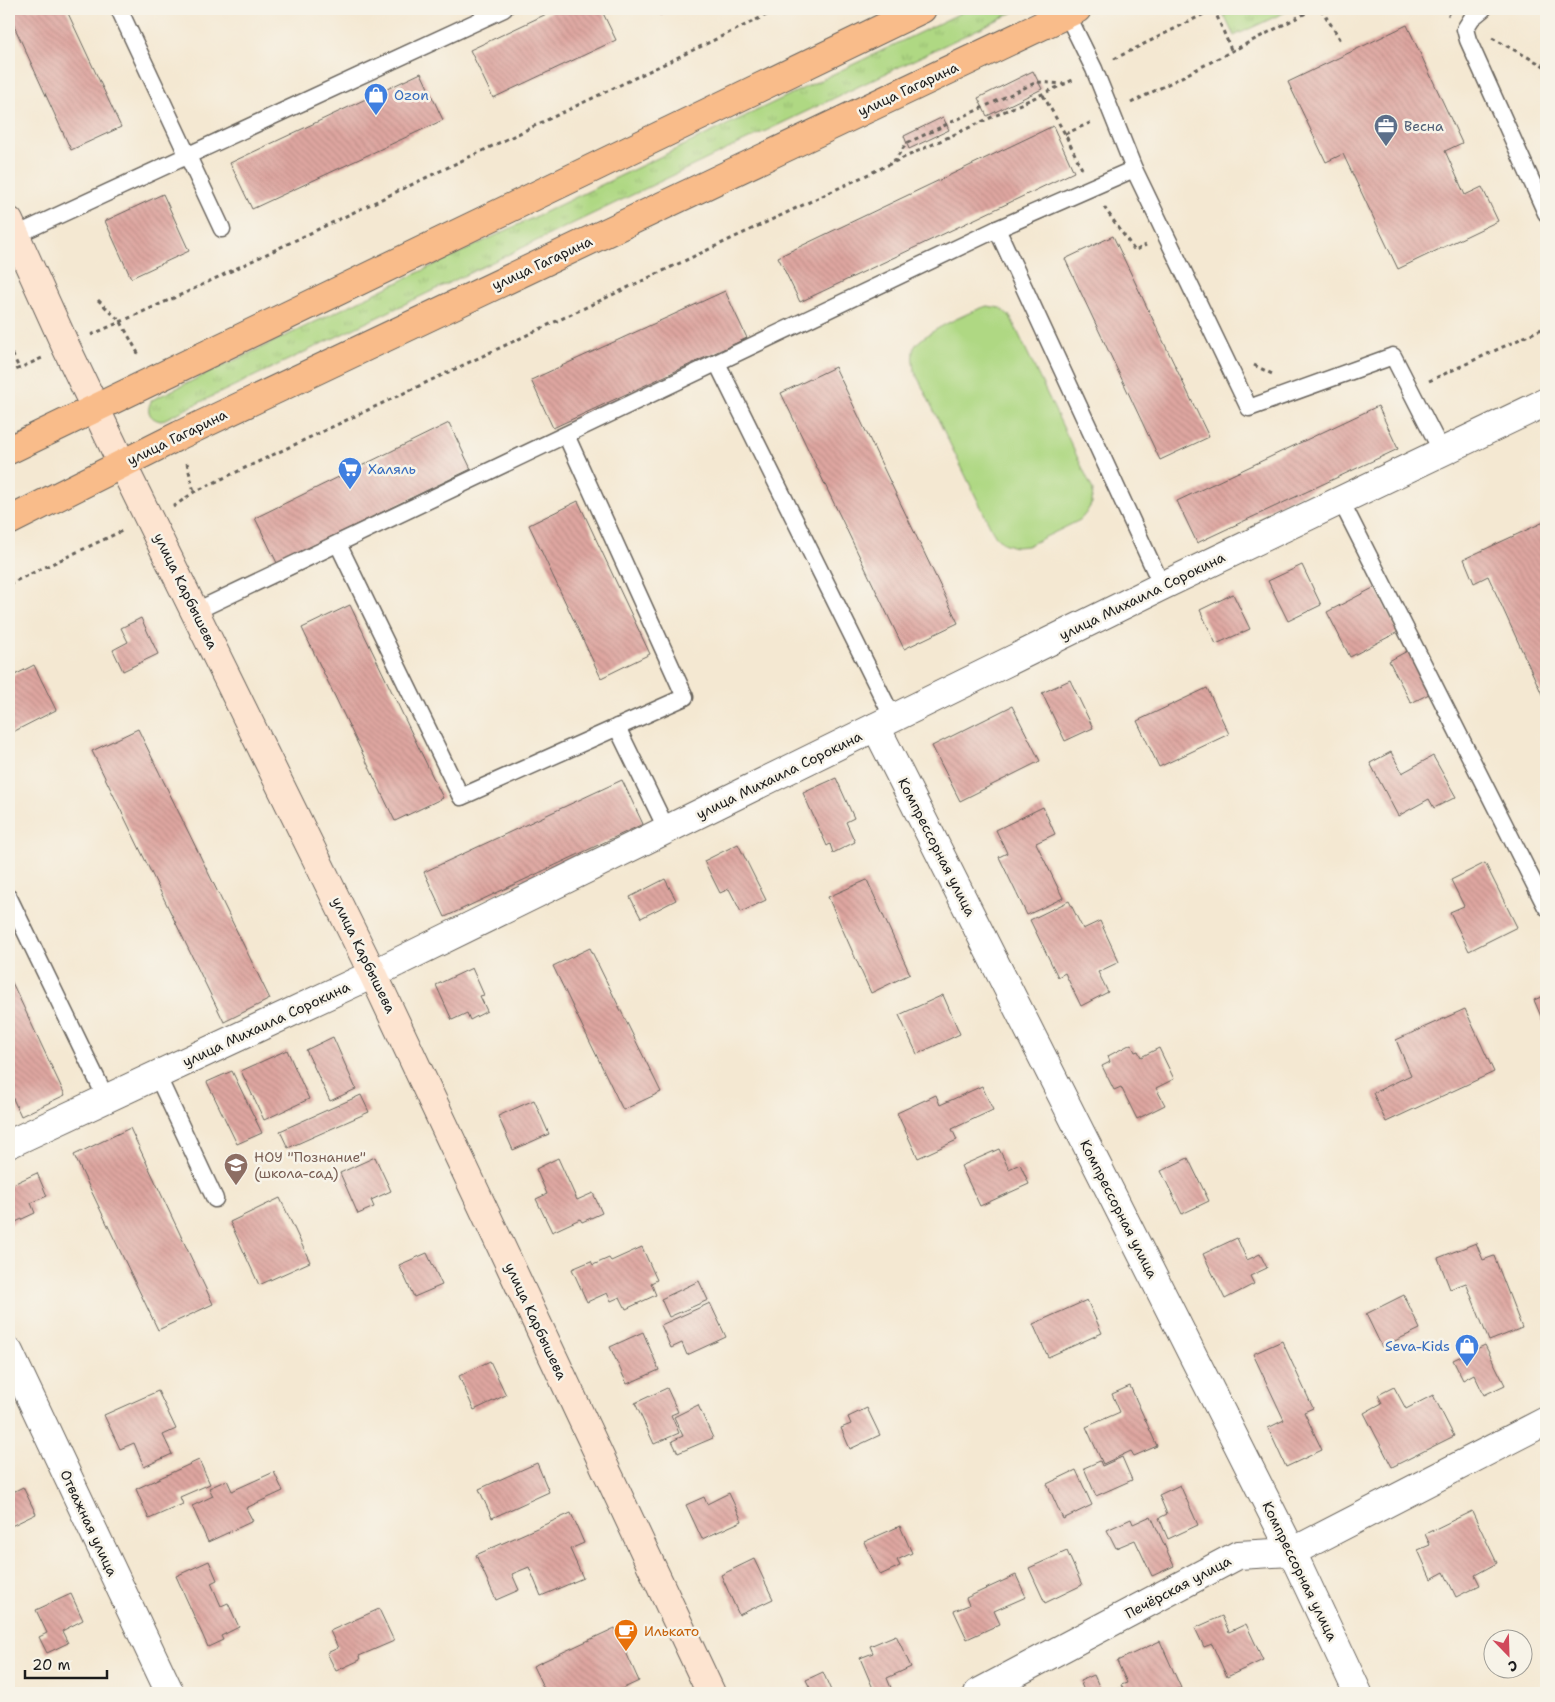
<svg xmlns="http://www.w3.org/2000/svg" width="1555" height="1702" viewBox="0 0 1555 1702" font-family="'Shantell Sans',sans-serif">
  <defs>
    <pattern id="grass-tufts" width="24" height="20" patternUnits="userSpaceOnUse" patternTransform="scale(1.25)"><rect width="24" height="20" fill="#afd883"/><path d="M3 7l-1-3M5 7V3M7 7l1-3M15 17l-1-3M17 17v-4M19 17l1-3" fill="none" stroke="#96b971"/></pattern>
    <pattern id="building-back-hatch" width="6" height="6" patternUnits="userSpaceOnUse" patternTransform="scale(1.25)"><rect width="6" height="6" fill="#dea6a0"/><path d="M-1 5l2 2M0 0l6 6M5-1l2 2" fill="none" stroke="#be8e89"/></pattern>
  </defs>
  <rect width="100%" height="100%" fill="#f7f3e8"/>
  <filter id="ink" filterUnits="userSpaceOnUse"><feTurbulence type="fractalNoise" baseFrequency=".02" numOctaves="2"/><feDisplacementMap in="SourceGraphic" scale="10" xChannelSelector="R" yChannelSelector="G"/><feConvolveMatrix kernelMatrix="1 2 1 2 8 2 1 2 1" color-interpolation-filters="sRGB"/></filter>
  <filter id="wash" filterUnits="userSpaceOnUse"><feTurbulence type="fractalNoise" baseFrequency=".0096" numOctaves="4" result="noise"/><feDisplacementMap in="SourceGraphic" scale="20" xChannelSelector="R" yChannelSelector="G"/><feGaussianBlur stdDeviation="1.12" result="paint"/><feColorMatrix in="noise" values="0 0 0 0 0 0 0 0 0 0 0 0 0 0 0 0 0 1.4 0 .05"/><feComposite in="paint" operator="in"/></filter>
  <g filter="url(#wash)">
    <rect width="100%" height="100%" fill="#f4e8d2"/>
    <g fill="url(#grass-tufts)" stroke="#667a50">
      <path d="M969,9H1020L161,421C150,419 145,411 152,400Z"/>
      <polygon points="1237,9 1292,9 1234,36 1224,15"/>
    </g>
    <path fill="#afd883" stroke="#667a50" d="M987,306L1000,308L1010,316L1093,490L1092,503L1086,513L1080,520L1027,546L1015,547L1003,543L994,534L914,370C913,362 911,353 915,346C923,333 971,311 987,306Z"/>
    <g id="blocks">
      <g fill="url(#building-back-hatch)">
        <polygon points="9,9 66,9 121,127 71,150 9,15"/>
        <polygon points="557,9 601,9 616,40 493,98 470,50"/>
        <polygon points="657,9 674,9 660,15"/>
        <polygon points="1407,25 1462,143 1445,151 1465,195 1482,187 1498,221 1398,269 1343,154 1326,162 1288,82"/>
        <polygon points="1033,71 1042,89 987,116 978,98"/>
        <polygon points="421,73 443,120 252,209 230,163"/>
        <polygon points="943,117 949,130 909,149 904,136"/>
        <polygon points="1053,126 1074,172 800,302 778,257"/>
        <polygon points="163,194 189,251 131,278 105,221"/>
        <polygon points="1113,236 1209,437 1160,460 1065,259"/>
        <polygon points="725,291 747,338 553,428 531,380"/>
        <polygon points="835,367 958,623 904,649 781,393"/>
        <polygon points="1378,406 1398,449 1197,543 1177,501"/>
        <polygon points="449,423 471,469 277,563 255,518"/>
        <polygon points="578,501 650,654 601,678 529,525"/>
        <polygon points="1546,521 1546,703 1488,576 1474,583 1464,559"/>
        <polygon points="1302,565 1321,605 1288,621 1268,581"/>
        <polygon points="1375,587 1398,632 1350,657 1327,612"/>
        <polygon points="1233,594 1250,629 1216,644 1200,610"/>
        <polygon points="350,605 443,798 395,821 302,628"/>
        <polygon points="141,618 158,654 123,671 113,650 128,642 121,628"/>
        <polygon points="1409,650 1431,693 1411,703 1389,661"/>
        <polygon points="34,665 56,710 9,734 9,678"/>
        <polygon points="1070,680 1093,728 1065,741 1042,693"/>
        <polygon points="1207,688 1229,734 1159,767 1137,721"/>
        <polygon points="1012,706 1040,761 960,801 932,746"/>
        <polygon points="138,729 270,999 224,1022 92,751"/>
        <polygon points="1391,752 1402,773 1433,756 1456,797 1434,808 1429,799 1398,816 1370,763"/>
        <polygon points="836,778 854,818 846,822 855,842 833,853 830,844 827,846 803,793"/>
        <polygon points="622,780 643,824 445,917 424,872"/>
        <polygon points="1043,807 1055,834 1036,843 1063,898 1027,915 999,857 1007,853 996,830"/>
        <polygon points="738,844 766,900 741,912 729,889 720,893 704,861"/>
        <polygon points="1485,863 1517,927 1469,951 1450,912 1464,906 1451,880"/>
        <polygon points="665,879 676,900 641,918 630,897"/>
        <polygon points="867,880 910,974 871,993 828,897"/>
        <polygon points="1069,901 1083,929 1100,921 1119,962 1098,972 1108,992 1081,1006 1065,973 1058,977 1030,920"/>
        <polygon points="590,948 661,1092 623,1110 553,966"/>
        <polygon points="472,968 484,995 480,996 487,1011 470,1020 467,1013 452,1020 436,985"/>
        <polygon points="9,976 65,1095 21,1116 9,1090"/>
        <polygon points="943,995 960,1034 917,1054 899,1015"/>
        <polygon points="1546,995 1546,1028 1534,1000"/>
        <polygon points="1465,1009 1494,1072 1386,1122 1373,1093 1411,1075 1396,1040"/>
        <polygon points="333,1037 356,1089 330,1101 306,1050"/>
        <polygon points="1131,1044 1135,1052 1138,1051 1141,1057 1159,1048 1174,1079 1156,1088 1165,1105 1137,1119 1121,1087 1114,1090 1102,1066 1110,1062 1108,1056"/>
        <polygon points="287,1050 309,1099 264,1120 241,1071"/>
        <polygon points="232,1071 262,1133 237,1144 207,1082"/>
        <polygon points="982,1086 993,1110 952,1129 957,1140 918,1158 897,1113 936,1095 940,1105"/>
        <polygon points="361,1095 369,1112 288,1148 280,1131"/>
        <polygon points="534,1100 549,1134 513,1150 498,1116"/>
        <polygon points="130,1128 213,1304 158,1330 74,1155"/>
        <polygon points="999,1149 1009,1169 1020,1164 1029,1184 980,1206 961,1166"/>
        <polygon points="375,1157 391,1191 371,1200 374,1207 358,1214 340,1173"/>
        <polygon points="558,1158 577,1200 593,1193 602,1213 582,1222 580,1219 552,1232 536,1199 547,1194 536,1169"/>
        <polygon points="1188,1158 1209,1201 1182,1214 1161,1171"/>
        <polygon points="37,1173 47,1196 31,1203 35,1213 9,1225 9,1186"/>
        <polygon points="280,1198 310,1262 259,1285 230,1222"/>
        <polygon points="1237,1238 1247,1260 1260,1254 1267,1268 1250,1276 1254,1284 1225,1299 1203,1254"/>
        <polygon points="1476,1243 1483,1260 1494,1256 1522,1328 1489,1341 1466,1283 1450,1289 1438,1258"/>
        <polygon points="642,1247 657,1280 651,1283 656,1295 626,1309 620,1297 611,1301 607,1293 587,1302 572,1269 591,1261 593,1265 609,1258 611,1261"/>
        <polygon points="427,1253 442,1285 414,1297 399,1265"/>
        <polygon points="699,1281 708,1300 669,1317 661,1299"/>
        <polygon points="1404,1295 1420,1329 1382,1347 1366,1314"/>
        <polygon points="1087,1300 1102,1333 1048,1357 1033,1324"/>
        <polygon points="710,1303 726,1337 687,1355 682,1343 671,1348 661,1325"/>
        <polygon points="643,1332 659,1370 627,1384 610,1347"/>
        <polygon points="1282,1341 1313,1408 1304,1412 1322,1450 1286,1467 1268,1428 1284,1420 1253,1354"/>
        <polygon points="1485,1345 1505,1385 1484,1395 1474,1374 1463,1380 1453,1360"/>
        <polygon points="490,1361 506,1395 474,1410 459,1376"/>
        <polygon points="1130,1386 1157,1446 1134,1456 1131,1451 1103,1464 1086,1427 1120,1412 1112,1394"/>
        <polygon points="1394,1387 1406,1409 1433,1395 1454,1436 1392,1467 1364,1413 1382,1403 1378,1395"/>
        <polygon points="667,1388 678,1412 671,1415 679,1433 654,1444 635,1403"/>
        <polygon points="158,1391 176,1429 163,1435 172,1454 144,1467 134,1443 120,1449 104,1415"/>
        <polygon points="698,1405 713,1438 678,1453 672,1441 683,1436 674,1417"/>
        <polygon points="867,1408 880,1435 850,1449 841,1428 851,1424 848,1417"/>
        <polygon points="1122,1457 1132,1480 1096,1496 1084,1468 1100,1461 1102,1466"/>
        <polygon points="199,1460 210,1484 180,1497 183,1504 149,1519 136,1489"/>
        <polygon points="537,1463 549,1492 492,1518 479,1489"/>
        <polygon points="1076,1470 1092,1505 1063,1519 1047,1484"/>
        <polygon points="274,1472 283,1491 246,1508 253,1521 208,1542 192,1506 213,1496 209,1488 227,1480 232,1491"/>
        <polygon points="1546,1472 1546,1485 1542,1474"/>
        <polygon points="1180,1485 1198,1525 1168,1539 1159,1518 1167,1514 1159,1495"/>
        <polygon points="23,1487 36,1514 9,1527 9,1494"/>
        <polygon points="729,1493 742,1521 702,1539 686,1505 704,1497 707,1504"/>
        <polygon points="1472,1511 1497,1563 1475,1575 1480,1585 1456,1597 1444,1572 1431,1579 1418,1550 1430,1545 1425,1534"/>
        <polygon points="571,1513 584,1543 570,1549 583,1578 541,1596 529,1567 512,1574 519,1590 496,1600 476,1555"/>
        <polygon points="1151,1516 1174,1566 1152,1576 1135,1540 1116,1548 1107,1530 1131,1519 1133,1524"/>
        <polygon points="900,1526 912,1553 897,1560 900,1566 880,1575 864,1542"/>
        <polygon points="1067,1551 1082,1585 1045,1603 1029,1568"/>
        <polygon points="754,1559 773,1599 739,1615 721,1575"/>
        <polygon points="209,1561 217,1580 211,1583 221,1606 228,1603 239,1627 221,1636 223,1640 208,1647 176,1576"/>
        <polygon points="1016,1575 1026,1597 994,1611 1000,1624 967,1639 954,1611 969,1605 966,1598"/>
        <polygon points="71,1594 83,1620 62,1631 68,1643 47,1653 39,1637 47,1633 36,1610"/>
        <polygon points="379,1609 394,1641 359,1656 360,1660 336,1671 327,1653 338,1648 330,1631"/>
        <polygon points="1222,1616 1229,1632 1246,1624 1263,1660 1227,1677 1212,1644 1204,1647 1195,1628"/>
        <polygon points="615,1628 639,1681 613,1693 546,1693 533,1666"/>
        <polygon points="896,1635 911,1667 887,1678 893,1693 875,1693 860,1658 873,1653 870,1646"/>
        <polygon points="1160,1641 1181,1688 1169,1693 1125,1693 1121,1685 1127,1683 1117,1661"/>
        <polygon points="823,1672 832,1693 797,1693 810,1688 806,1680"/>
        <polygon points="1094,1675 1102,1693 1085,1693 1080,1681"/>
        <polygon points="1119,1688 1122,1693 1108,1693"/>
      </g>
    </g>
  </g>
  <g filter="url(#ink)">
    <use href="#blocks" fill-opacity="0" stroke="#68635c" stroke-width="1"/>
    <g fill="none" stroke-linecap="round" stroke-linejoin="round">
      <defs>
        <g id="lane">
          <polyline points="119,9 222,229"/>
          <polyline points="1483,9 1472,18 1465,29 1468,40 1546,213"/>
          <polyline points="1067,14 1094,69 1134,169 1249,408 1393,356 1442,452"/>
          <polyline points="997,229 1162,586"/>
          <polyline points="16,235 504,9"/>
          <polyline points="717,363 893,718"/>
          <polyline points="1340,499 1546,907"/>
          <polyline points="338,544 461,797 685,697 566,435"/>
          <polyline points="196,611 997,229 1134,169"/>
          <polyline points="617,727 667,830"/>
          <polyline points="9,898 106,1098"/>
          <polyline points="157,1075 215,1199"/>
        </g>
        <g id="street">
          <polyline points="876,727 1292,1552 1358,1693"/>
          <polyline points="9,1144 373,974 1162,586 1546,402"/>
          <polyline points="9,1352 170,1693"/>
          <polyline points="978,1693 1238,1555 1292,1552 1546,1421"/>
        </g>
        <polyline id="secondary" points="9,221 66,347 122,464 373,974 711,1693"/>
        <g id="primary">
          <polyline points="9,450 922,9"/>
          <polyline points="9,521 180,435 1077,9"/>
        </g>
      </defs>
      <use href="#lane" stroke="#68635c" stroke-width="19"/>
      <use href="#street" stroke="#68635c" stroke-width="30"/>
      <use href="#secondary" stroke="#68635c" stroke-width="30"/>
      <use href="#primary" stroke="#68635c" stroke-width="30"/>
      <g stroke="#68635c" stroke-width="3" stroke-dasharray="4 4" stroke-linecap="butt">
        <polyline points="1214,9 1232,52"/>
        <polyline points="1321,9 1342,42"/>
        <polyline points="1442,9 1449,15"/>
        <polyline points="1492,38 1546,67"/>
        <polyline points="1114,59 1214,9"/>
        <polyline points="1043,95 1065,134 1082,169"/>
        <polyline points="1131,103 1314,9"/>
        <polyline points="1065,134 1092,122"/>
        <polyline points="893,162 907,143 1037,82 1066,84"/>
        <polyline points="1104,207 1135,251 1146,245"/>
        <polyline points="98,300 121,322 140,357"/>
        <polyline points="91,335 187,292 779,9"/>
        <polyline points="9,347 19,368"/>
        <polyline points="1254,365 1272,374 1275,374"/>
        <polyline points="9,373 42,358"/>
        <polyline points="1429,381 1546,327"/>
        <polyline points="187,463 194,492"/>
        <polyline points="173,507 194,492 892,163 1075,79"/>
        <polyline points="9,584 124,530"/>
      </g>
      <use href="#lane" stroke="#fff" stroke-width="16"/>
      <use href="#street" stroke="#fff" stroke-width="28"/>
      <use href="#secondary" stroke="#fde4d0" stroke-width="28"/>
      <use href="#primary" stroke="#f9bc8a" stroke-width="28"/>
    </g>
  </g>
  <defs>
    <symbol id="shop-pin" viewBox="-11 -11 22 30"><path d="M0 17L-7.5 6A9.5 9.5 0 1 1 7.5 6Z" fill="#3f7fe0" stroke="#f7f3e8"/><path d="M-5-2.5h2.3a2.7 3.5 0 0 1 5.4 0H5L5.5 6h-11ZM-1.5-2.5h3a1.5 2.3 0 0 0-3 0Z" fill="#fff"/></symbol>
    <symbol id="office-pin" viewBox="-11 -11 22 30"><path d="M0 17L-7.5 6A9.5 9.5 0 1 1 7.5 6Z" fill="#5c6f8a" stroke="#f7f3e8"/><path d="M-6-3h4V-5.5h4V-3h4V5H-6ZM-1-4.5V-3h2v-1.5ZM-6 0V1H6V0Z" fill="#fff"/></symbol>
    <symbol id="supermarket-pin" viewBox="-11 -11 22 30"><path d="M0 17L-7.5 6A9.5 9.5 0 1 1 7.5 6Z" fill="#3f7fe0" stroke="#f7f3e8"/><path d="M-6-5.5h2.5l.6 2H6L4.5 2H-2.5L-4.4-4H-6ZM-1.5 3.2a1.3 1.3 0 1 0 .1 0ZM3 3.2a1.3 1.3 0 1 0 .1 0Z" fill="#fff"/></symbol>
    <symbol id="school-pin" viewBox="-11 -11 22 30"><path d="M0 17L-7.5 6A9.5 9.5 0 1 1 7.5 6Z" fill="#8d6e63" stroke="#f7f3e8"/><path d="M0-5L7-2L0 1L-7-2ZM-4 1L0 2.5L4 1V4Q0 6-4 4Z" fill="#fff"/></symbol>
    <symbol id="cafe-pin" viewBox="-11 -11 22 30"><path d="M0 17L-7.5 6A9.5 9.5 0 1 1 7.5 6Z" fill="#e8710a" stroke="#f7f3e8"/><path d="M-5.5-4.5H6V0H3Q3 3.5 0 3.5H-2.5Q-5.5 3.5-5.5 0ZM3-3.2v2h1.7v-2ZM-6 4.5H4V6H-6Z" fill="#fff"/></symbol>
  </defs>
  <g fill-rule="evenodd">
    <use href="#shop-pin" x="362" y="81" width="28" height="38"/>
    <use href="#office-pin" x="1372" y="112" width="28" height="38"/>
    <use href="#supermarket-pin" x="336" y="455" width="28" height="38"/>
    <use href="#school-pin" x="222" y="1151" width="28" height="38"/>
    <use href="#shop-pin" x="1453" y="1332" width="28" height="38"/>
    <use href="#cafe-pin" x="612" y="1617" width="28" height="38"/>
  </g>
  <g text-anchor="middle" stroke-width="5" stroke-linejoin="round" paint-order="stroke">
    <g font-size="14" fill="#1c1c1c" stroke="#f7f3e8">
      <text transform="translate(908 89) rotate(-25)" y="5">улица Гагарина</text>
      <text transform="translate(542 263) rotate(-25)" y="5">улица Гагарина</text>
      <text transform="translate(177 437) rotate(-26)" y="5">улица Гагарина</text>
      <text transform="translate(186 591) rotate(64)" y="5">улица Карбышева</text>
      <text transform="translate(1142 596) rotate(-26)" y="5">улица Михаила Сорокина</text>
      <text transform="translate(779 775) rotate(-26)" y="5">улица Михаила Сорокина</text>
      <text transform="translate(937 847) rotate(63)" y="5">Компрессорная улица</text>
      <text transform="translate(364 955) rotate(64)" y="5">улица Карбышева</text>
      <text transform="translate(266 1024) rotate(-25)" y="5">улица Михаила Сорокина</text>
      <text transform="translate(1119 1209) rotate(63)" y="5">Компрессорная улица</text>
      <text transform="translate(536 1321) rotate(65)" y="5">улица Карбышева</text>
      <text transform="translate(89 1523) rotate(65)" y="5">Отважная улица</text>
      <text transform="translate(1300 1571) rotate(64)" y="5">Компрессорная улица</text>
      <text transform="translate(1178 1587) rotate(-28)" y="5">Печёрская улица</text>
    </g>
    <g font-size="14" fill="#366cbe" stroke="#f7f3e8" text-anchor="start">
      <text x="394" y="100">Ozon</text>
      <text x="368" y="474">Халяль</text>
      <text x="1450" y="1351" text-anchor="end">Seva-Kids</text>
    </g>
    <g font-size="14" fill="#4e5e75" stroke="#f7f3e8" text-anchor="start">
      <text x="1404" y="131">Весна</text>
    </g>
    <g font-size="14" fill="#785e54" stroke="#f7f3e8" text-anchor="start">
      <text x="254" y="1162">НОУ "Познание"<tspan x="254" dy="16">(школа-сад)</tspan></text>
    </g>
    <g font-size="14" fill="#c56008" stroke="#f7f3e8" text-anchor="start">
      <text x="644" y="1636">Илькато</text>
    </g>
  </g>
  <rect width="1555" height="1702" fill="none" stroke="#f7f3e8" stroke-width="30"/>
  <g transform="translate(1508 1654) rotate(157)"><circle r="24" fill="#f7f3e8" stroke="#9f9d96"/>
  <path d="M0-4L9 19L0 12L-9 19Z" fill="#d1495b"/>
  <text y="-8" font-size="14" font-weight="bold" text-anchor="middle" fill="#1c1c1c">С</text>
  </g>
  <path d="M25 1670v8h82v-8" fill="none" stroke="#1c1c1c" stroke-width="2.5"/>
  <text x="32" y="1670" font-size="15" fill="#1c1c1c" stroke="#f7f3e8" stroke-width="4" paint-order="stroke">20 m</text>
</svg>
